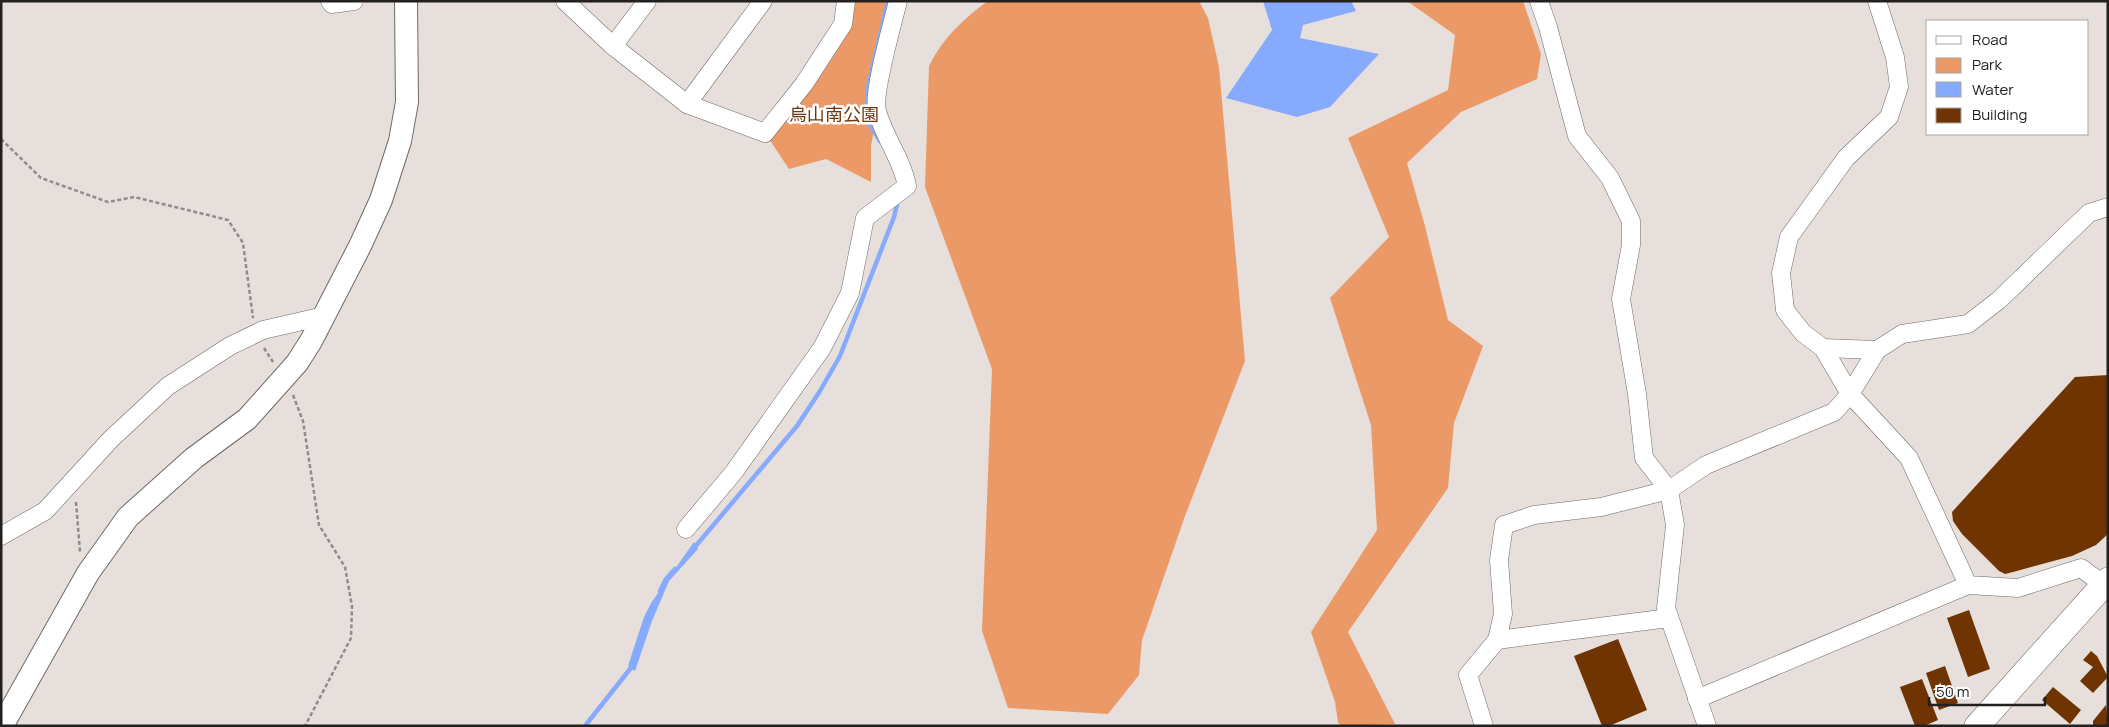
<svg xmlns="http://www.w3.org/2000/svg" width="2109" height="727" viewBox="0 0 2109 727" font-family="Manrope,'Noto Sans JP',sans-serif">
  <rect width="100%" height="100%" fill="#e6dfdb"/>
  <g fill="#eb9a67">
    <polygon points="846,1 902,1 871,145 871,182 826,159 789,169 765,133 804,84"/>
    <path d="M988,1H1199L1208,18L1219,67L1245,361L1185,516L1142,640L1139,675L1108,714L1008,708L982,631L992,369L925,187L929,66C942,39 964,18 988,1Z"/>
    <polygon points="1407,1 1523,1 1541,54 1537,79 1461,112 1407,163 1425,226 1448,320 1483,346 1454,423 1448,488 1348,632 1395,724 1341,726 1338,722 1335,702 1311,632 1377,530 1371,425 1330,298 1389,237 1348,138 1448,90 1455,35"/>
  </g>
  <g fill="#86aafd">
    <polygon points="1263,1 1351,1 1356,11 1303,25 1300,38 1379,54 1330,107 1297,117 1226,98 1272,30"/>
    <polygon points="694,542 698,549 669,581 652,621 635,671 628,666 644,617 651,603"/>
  </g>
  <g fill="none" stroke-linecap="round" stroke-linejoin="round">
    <g stroke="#86aafd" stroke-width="4.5">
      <polyline points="880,141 866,118 868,87 888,1"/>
      <polyline points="694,548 797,426 820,391 840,356 894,217 898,200"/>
      <polyline points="660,591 666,579 675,569"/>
      <polyline points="585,726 634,664"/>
    </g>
  </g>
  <g fill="#6f3402">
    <polygon points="2108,375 2108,534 2096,545 2072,556 2013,572 2005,574 1999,571 1962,534 1953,521 1952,512 2075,377"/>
    <polygon points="1969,610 1990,669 1968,677 1947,618"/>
    <polygon points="1618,639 1647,710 1609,726 1602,726 1574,656"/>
    <polygon points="2091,651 2097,656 2108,677 2093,693 2080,681 2093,667 2083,660"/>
    <polygon points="1945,666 1958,703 1939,710 1926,673"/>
    <polygon points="1922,679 1938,720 1924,726 1915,726 1900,687"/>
    <polygon points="2053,687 2081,710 2070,724 2042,700"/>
    <polygon points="2106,705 2108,726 2093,726 2093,721"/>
  </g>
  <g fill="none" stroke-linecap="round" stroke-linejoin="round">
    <defs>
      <g id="minor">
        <polyline points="330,1 332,4 354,1"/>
        <polyline points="565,1 613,46 687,104 765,133 804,84 843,24 846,1"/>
        <polyline points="1539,1 1548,27 1577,136 1610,178 1631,221 1631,245 1621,299 1637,394 1644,458 1669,490 1675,525 1666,608 1707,726"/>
        <polyline points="1877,1 1895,57 1899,87 1889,117 1846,158 1789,237 1781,273 1785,310 1803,333 1823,348 1850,394 1909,458 1968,585 2018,588 2081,568 2104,585"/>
        <polyline points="613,46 647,1"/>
        <polyline points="687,104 763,1"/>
        <polyline points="1823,348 1877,350"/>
        <path d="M686,529L734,472L822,348L850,293L865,218L907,186C902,159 884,137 877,111C872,94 893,22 898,1"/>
        <polyline points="1,536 45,511 111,439 168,386 230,346 263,330 324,316"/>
        <polyline points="1497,640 1669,618"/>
        <polyline points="1697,699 1968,585"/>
        <polyline points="1484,726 1468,675 1497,640 1503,614 1499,560 1504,525 1534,515 1601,507 1669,490 1706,465 1834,412 1850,394 1877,350 1902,334 1968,324 1999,300 2089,213 2108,207"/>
      </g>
      <polyline id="tertiary" points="2,726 88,573 128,517 194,458 247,419 297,363 311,341 360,246 381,200 400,141 407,102 406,1"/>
      <polyline id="secondary" points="1977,726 2108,580"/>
    </defs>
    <use href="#minor" stroke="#6f6a66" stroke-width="19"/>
    <use href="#tertiary" stroke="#6f6a66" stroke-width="24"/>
    <use href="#secondary" stroke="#6f6a66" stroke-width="26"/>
    <g stroke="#908c89" stroke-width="2.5" stroke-dasharray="4 2.5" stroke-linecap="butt">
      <polyline points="1,139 41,178 108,202 134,197 228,220 243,243 253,318"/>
      <polyline points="264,348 273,362"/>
      <polyline points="293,395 303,421 319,525 345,567 352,606 351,638 305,726"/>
      <polyline points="76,502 80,552"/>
    </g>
    <use href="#minor" stroke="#fff" stroke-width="18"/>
    <use href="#tertiary" stroke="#fff" stroke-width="22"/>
    <use href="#secondary" stroke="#fff" stroke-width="25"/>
  </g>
  <g text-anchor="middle" stroke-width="5" stroke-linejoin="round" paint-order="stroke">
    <g font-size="18" fill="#6f380f" stroke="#fff">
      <text x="834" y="121">烏山南公園</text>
    </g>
  </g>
  <rect width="2109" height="727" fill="none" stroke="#23211f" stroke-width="5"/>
  <rect x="1926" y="20" width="162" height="115" fill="#ffffff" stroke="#a7a6a5"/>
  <rect x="1936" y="36" width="25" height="8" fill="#ffffff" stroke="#a7a6a5"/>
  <text x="1972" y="45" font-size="15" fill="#23211f">Road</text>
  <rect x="1936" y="58" width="25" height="15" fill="#eb9a67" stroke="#a7a6a5"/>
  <text x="1972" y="70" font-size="15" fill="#23211f">Park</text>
  <rect x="1936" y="82" width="25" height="15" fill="#86aafd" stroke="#a7a6a5"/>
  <text x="1972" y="95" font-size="15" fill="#23211f">Water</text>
  <rect x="1936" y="108" width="25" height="15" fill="#6f3402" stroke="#a7a6a5"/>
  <text x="1972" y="120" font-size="15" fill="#23211f">Building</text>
  <path d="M1929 697v8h116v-8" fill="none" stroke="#23211f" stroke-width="2.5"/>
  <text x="1936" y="697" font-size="15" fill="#23211f" stroke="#ffffff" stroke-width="4" paint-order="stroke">50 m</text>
</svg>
